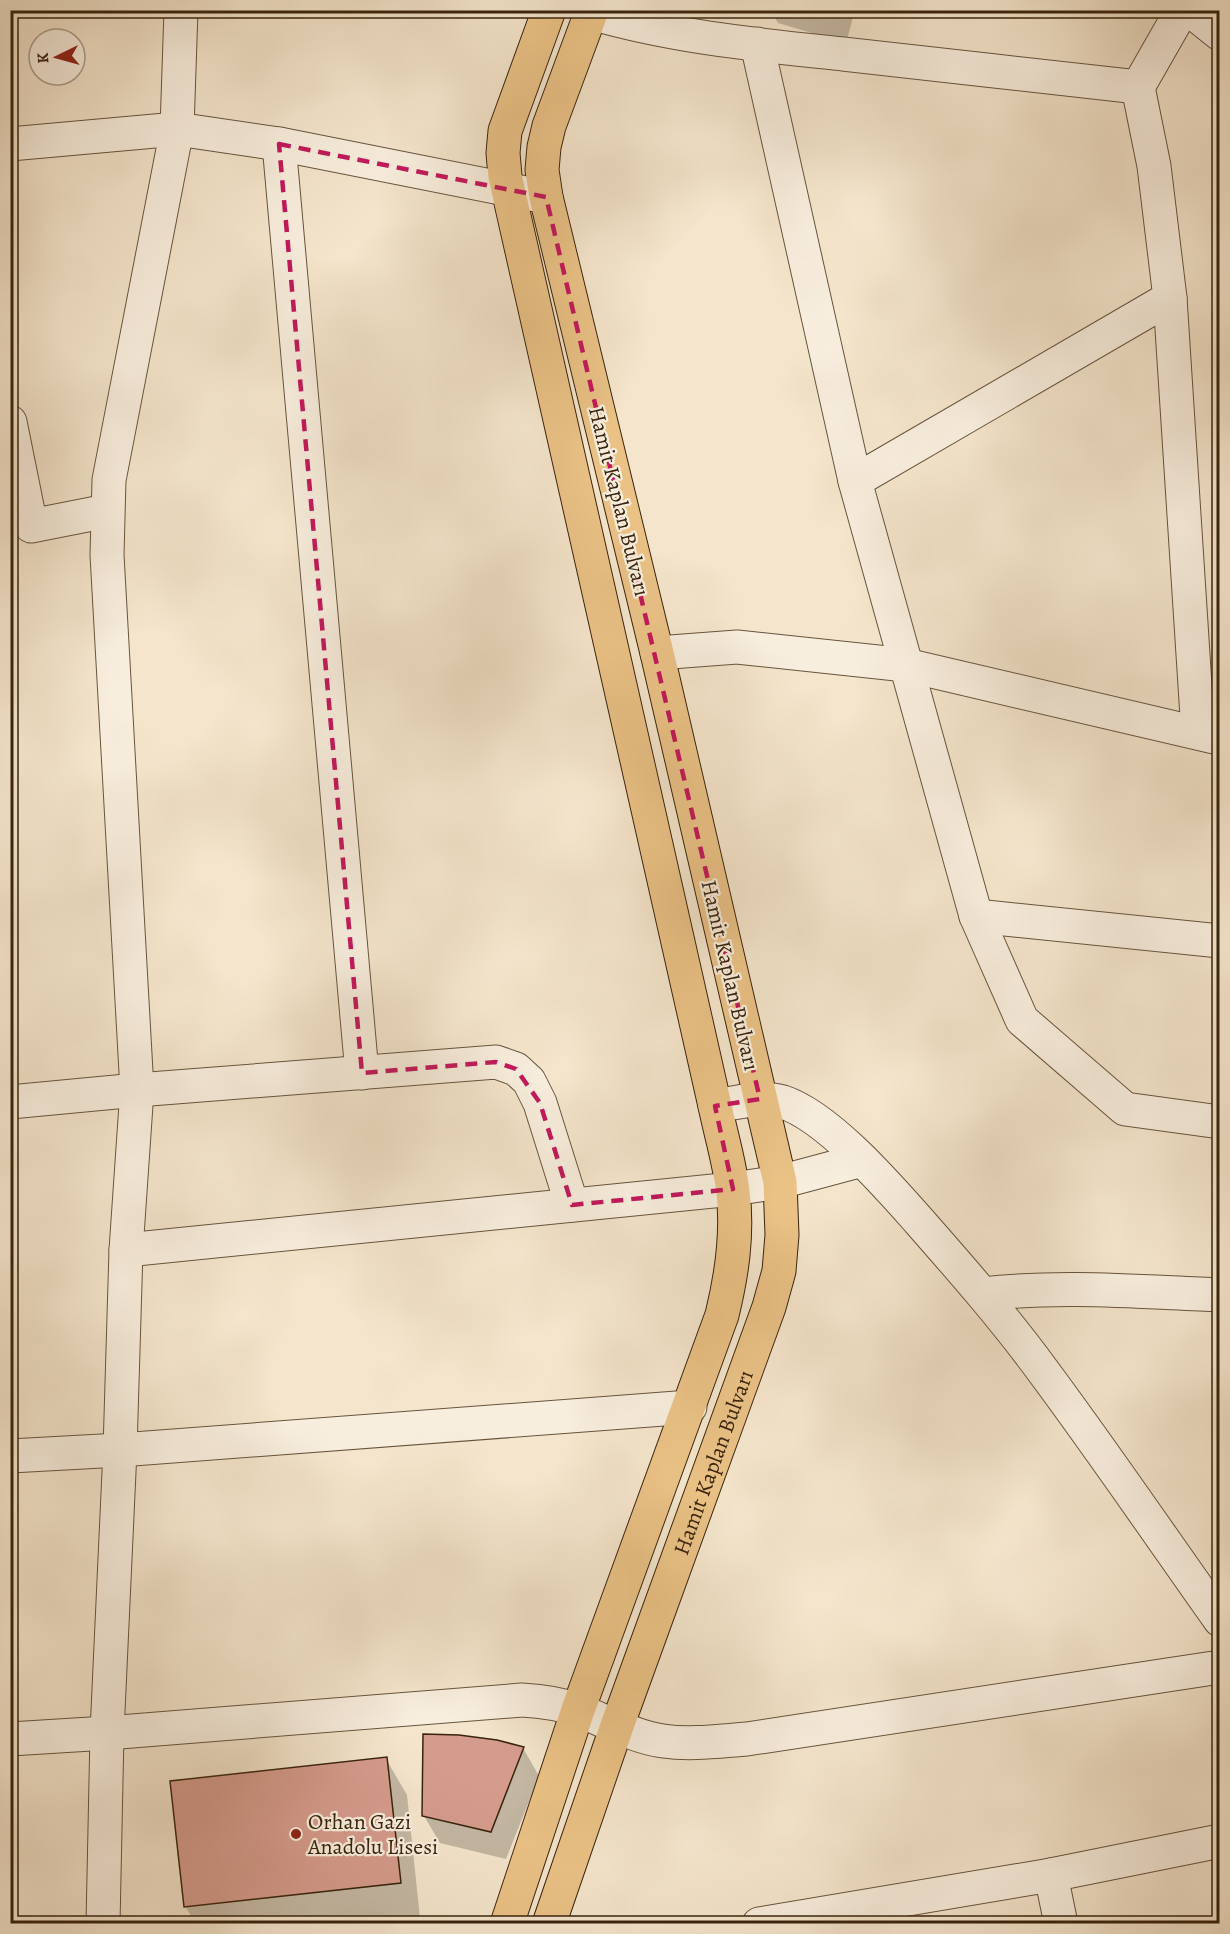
<svg xmlns="http://www.w3.org/2000/svg" width="1230" height="1934" viewBox="0 0 1230 1934" font-family="Alegreya,serif">
  <rect width="100%" height="100%" fill="#f4e5cc"/>
  <filter id="stains"><feTurbulence type="fractalNoise" baseFrequency=".00333" numOctaves="4"/><feColorMatrix values="0 0 0 0 .2 0 0 0 0 .09 0 0 0 0 .02 0 0 0 .5 -.17"/></filter>
  <radialGradient id="worn" r=".72"><stop offset=".6" stop-color="#630" stop-opacity="0"/><stop offset="1" stop-color="#630" stop-opacity=".3"/></radialGradient>
  <g fill="#0003">
    <polygon points="770,10 855,10 846,43 778,23"/>
    <polygon points="523,1748 539,1776 506,1859 440,1843 424,1816"/>
    <polygon points="386,1759 407,1795 420,1918 374,1924 196,1924 185,1906"/>
  </g>
  <g fill="#d59b8c" stroke="#39240d" stroke-width="1.5">
    <polygon points="423,1734 459,1735 497,1740 524,1747 491,1832 422,1816"/>
    <polygon points="387,1757 401,1883 184,1907 170,1781"/>
  </g>
  <g fill="none" stroke-linecap="round" stroke-linejoin="round">
    <defs>
      <g id="minor">
        <polyline points="1190,10 1220,34"/>
        <path d="M591,13C673,37 758,45 843,54C941,65 1040,76 1138,87L1182,10"/>
        <polyline points="757,44 855,481 976,916 1022,1020 1125,1109 1220,1122"/>
        <polyline points="1138,87 1154,166 1170,298 1198,732"/>
        <polyline points="10,144 177,129 279,144 546,197"/>
        <polyline points="279,144 362,1073"/>
        <polyline points="10,422 31,526 107,511"/>
        <polyline points="855,481 1170,298"/>
        <polyline points="657,653 737,647 906,665 1218,738"/>
        <polyline points="976,916 1220,941"/>
        <polyline points="10,1102 137,1090 496,1062 516,1069 529,1081 540,1103 572,1205"/>
        <path d="M715,1106C737,1103 760,1095 783,1102C828,1117 887,1185 919,1221C962,1270 1005,1319 1043,1371C1104,1453 1161,1537 1220,1620"/>
        <polyline points="126,1250 733,1189 780,1182 862,1160"/>
        <path d="M983,1294C1062,1285 1140,1292 1220,1295"/>
        <polyline points="10,1456 120,1450 690,1407"/>
        <path d="M10,1739L107,1733L522,1700C542,1701 562,1704 581,1711C607,1722 635,1737 663,1741C691,1745 719,1741 747,1739L1220,1667"/>
        <polyline points="1051,1875 1061,1924"/>
        <polyline points="103,1924 107,1733 120,1450 126,1250 137,1090 107,555 109,480 177,129 181,10"/>
        <polyline points="759,1924 1051,1875 1220,1841"/>
      </g>
      <g id="major">
        <path d="M507,1924L578,1710L722,1315C732,1274 738,1234 733,1192C730,1164 721,1135 715,1106L505,176L503,153L505,131L549,10"/>
        <path id="s1" d="M549,1924L617,1726L769,1307L779,1271L782,1235L780,1182L657,653L546,197L542,170L544,147L549,126L592,10"/>
      </g>
    </defs>
    <use href="#minor" stroke="#68543d" stroke-width="35"/>
    <use href="#major" stroke="#39240d" stroke-width="35"/>
    <use href="#minor" stroke="#f8eede" stroke-width="33"/>
    <use href="#major" stroke="#eac286" stroke-width="33"/>
  </g>
  <path fill="none" stroke="#c2185b" stroke-width="4.5" stroke-dasharray="12 8" stroke-linejoin="round" d="M279,144L546,197L760,1099L715,1106L733,1189L572,1205L540,1103L516,1069L496,1062L362,1073Z"/>
  <circle fill="#8f2418" stroke="#f8eede" stroke-width="2" cx="296" cy="1834" r="6"/>
  <g text-anchor="middle" stroke-width="4.5" stroke-linejoin="round" paint-order="stroke">
    <g font-size="22" fill="#39240d" stroke="#f8eede">
      <text transform="translate(620 501) rotate(76)" y="8">Hamit Kaplan Bulvarı</text>
      <text transform="translate(731 975) rotate(77)" y="8">Hamit Kaplan Bulvarı</text>
      <text dy="8" stroke="none"><textPath href="#s1" startOffset="490">Hamit Kaplan Bulvarı</textPath></text>
    </g>
    <g font-size="22" fill="#39240d" stroke="#f8eede" text-anchor="start">
      <text x="308" y="1829">Orhan Gazi<tspan x="308" dy="25">Anadolu Lisesi</tspan></text>
    </g>
  </g>
  <rect width="1230" height="1934" fill="none" stroke="#f4e5cc" stroke-width="36"/>
  <rect x="12" y="12" width="1206" height="1910" fill="none" stroke="#39240d" stroke-width="3"/>
  <rect x="18" y="18" width="1194" height="1898" fill="none" stroke="#39240d" stroke-width="1.5"/>
  <g transform="translate(57 57) rotate(265)"><circle r="28" fill="#f8eede" stroke="#ac9d8a" stroke-width="1.5"/>
  <path d="M0-4.5L10 22L0 15L-10 22Z" fill="#8f2418"/>
  <text y="-9" font-size="16" font-weight="bold" text-anchor="middle" fill="#39240d">K</text>
  </g>
  <rect width="100%" height="100%" filter="url(#stains)"/>
  <rect width="100%" height="100%" fill="url(#worn)"/>
</svg>
